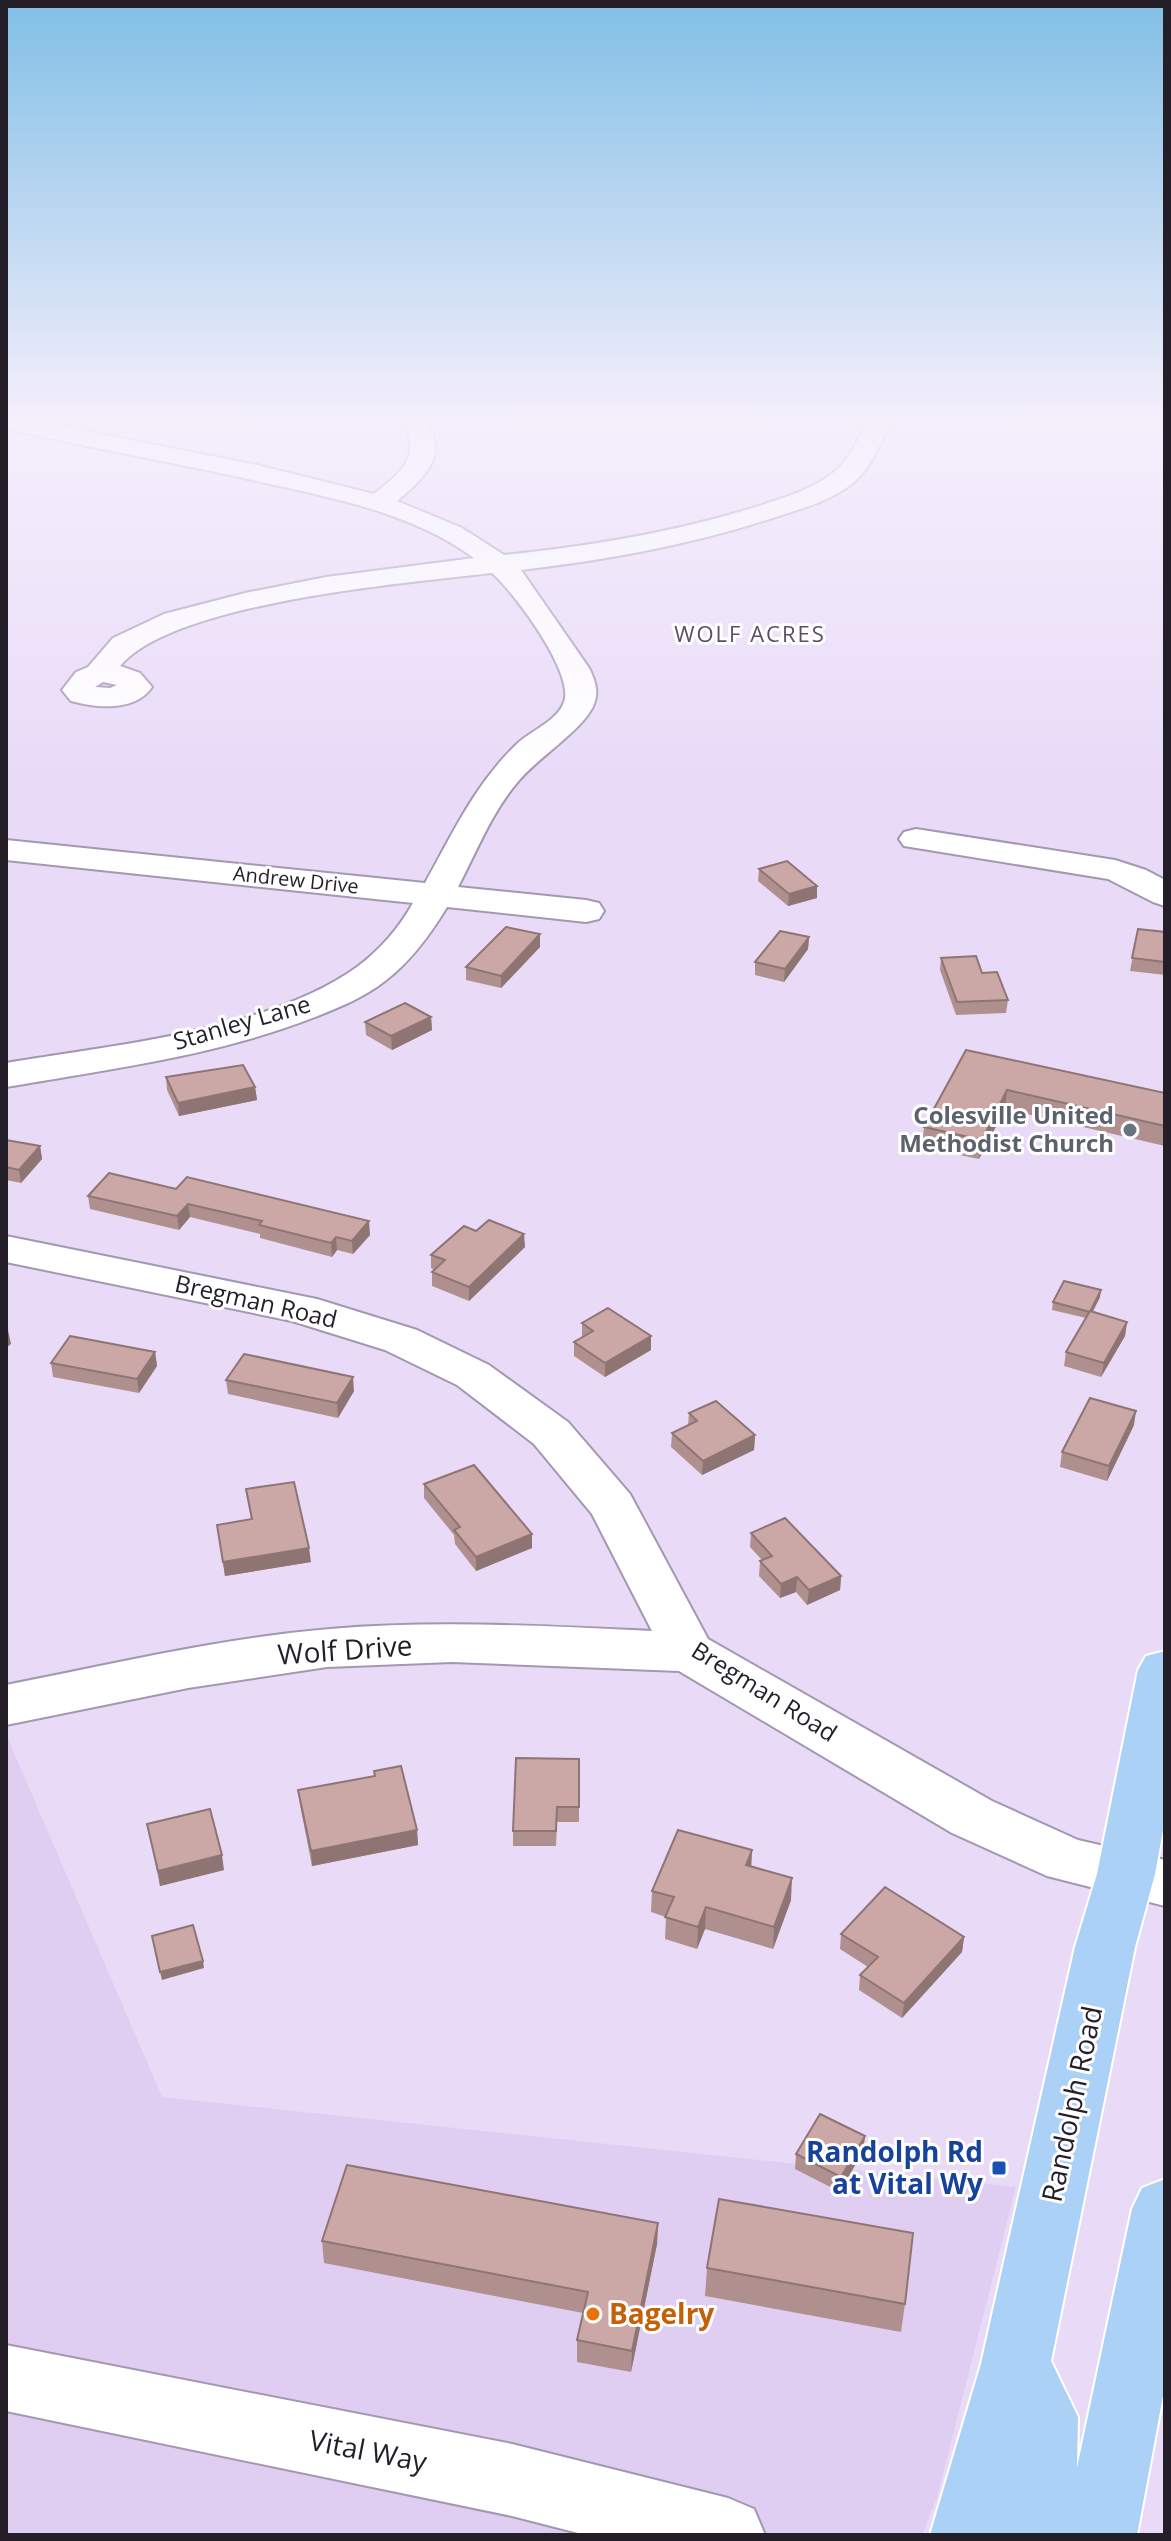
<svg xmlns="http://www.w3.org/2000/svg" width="1171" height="2541" viewBox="0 0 1171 2541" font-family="'Open Sans',sans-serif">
  <rect width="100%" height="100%" fill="#e9dbf8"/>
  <polygon fill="#e0cef2" points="6,1734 162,2097 1016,2187 937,2498 922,2535 6,2535"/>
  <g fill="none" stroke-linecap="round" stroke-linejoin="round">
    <defs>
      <g id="minor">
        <path d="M6,422H40L257,465L374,494C401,472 422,458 403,422H427C448,457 424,478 397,501L462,528L504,555C592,546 677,532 762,505C786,497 813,489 834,472C850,459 858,440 867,422H891C880,444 871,468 852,484C831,500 804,508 779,516C695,544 609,560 521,570L589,668C595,680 599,692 594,704C584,730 536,758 516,784C491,814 476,853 458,887L586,900L599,903L604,911L599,919L586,922L447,907C430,935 411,961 385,981C365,997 338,1008 315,1017C216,1056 110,1069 6,1087V1063C113,1045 268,1031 357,967C380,950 399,928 413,903L6,860V840L425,883C453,833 476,782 519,742C533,730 558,720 564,702C575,674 514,592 492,573C407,583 173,602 120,666L140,673L152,687C135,712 97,708 71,701L62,690L76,672L88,667L113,638L164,614L245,593L326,577L474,558C416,515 339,499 270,484C183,464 95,449 8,429ZM103,682L117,685L110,688L95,687Z"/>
        <polygon points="916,829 1115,860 1146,870 1165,880 1165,906 1153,902 1108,879 904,846 899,839 904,832"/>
        <path d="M6,1236L317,1299L417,1330L489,1365L568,1422L630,1494L708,1639L992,1801L1078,1840L1165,1860V1906L1047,1876L952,1833L679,1671L452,1662L327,1667L188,1688L6,1725V1685C113,1664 221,1638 330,1629C437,1620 545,1626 652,1631L592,1514L534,1444L457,1385L385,1350L292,1321L6,1262Z"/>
        <polygon points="6,2345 512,2444 728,2498 754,2509 765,2535 586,2535 512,2516 6,2411"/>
      </g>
      <polygon id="major" points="1165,1651 1165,1819 1155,1874 1135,1947 1051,2361 1078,2417 1077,2468 1132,2209 1142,2188 1165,2179 1165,2385 1137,2535 1063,2535 1065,2529 1063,2535 930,2535 981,2364 1075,1947 1097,1874 1138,1670 1146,1656"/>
    </defs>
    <use href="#minor" stroke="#a497b2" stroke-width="4"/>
    <use href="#major" stroke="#fff" stroke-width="4"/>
    <use href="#minor" fill="#fff" fill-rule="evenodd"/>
    <use href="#major" fill="#abd1f7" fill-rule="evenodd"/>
  </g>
  <g fill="#af908f">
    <polygon points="759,869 817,898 788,906 758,881"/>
    <polygon points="1138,929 1165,932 1165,975 1130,971"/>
    <polygon points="540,934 540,947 501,988 466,980 466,967"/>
    <polygon points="809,937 808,949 784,982 755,975 755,962"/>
    <polygon points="941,958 982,973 1008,1000 1006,1013 956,1015 940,970"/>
    <polygon points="431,1017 432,1030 392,1050 366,1035 365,1022"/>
    <polygon points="966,1050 1165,1093 1165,1146 1005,1109 979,1159 922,1147 924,1127"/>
    <polygon points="166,1077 255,1087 257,1100 179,1116 167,1090"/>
    <polygon points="6,1140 40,1146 42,1159 21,1183 6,1180"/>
    <polygon points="109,1173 370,1235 353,1254 337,1250 332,1257 260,1238 260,1234 190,1217 179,1230 90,1209 88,1196"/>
    <polygon points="525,1247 469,1301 432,1286 432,1272 434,1270 431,1268 431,1255"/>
    <polygon points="1100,1297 1093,1311 1127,1322 1125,1336 1101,1377 1064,1366 1066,1352 1086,1318 1052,1310 1053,1302"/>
    <polygon points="582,1323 651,1336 651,1350 605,1377 574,1356 574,1342 582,1337"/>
    <polygon points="155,1352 157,1366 139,1393 53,1377 51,1363"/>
    <polygon points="226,1380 354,1391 338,1418 228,1394"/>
    <polygon points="689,1413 755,1435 754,1450 702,1475 671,1447 672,1433 688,1425"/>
    <polygon points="1134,1425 1107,1481 1060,1467 1062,1452"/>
    <polygon points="424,1484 532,1534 532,1548 476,1571 455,1544 454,1535 424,1498"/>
    <polygon points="246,1489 311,1562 225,1576 217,1525 251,1519"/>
    <polygon points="751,1533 841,1576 840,1590 807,1605 796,1592 780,1598 759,1576 760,1561 762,1560 750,1547"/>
    <polygon points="579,1759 579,1822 557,1822 556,1846 513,1846 513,1831"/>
    <polygon points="374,1771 417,1830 418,1845 312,1866 300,1805 298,1790 374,1776"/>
    <polygon points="147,1824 224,1870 160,1886"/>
    <polygon points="752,1850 751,1866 791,1900 773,1949 705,1929 697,1949 665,1939 666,1917 651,1912 652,1891"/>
    <polygon points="841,1934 964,1937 962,1952 902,2018 859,1990 860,1975 868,1967 840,1949"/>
    <polygon points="865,2136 863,2151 840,2192 795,2169 796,2154"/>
    <polygon points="658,2223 657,2244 631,2372 577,2362 577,2340 583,2313 324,2263 322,2241"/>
    <polygon points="707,2268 905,2304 901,2332 705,2296"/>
  </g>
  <g fill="#8e7574">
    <polygon points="817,886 817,898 788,906 789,894"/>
    <polygon points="540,934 540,947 501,988 501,976"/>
    <polygon points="809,937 808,949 784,982 785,969"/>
    <polygon points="431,1017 432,1030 392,1050 391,1036"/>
    <polygon points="255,1087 257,1100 179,1116 178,1103"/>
    <polygon points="1007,1090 1005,1109 979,1159 982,1140"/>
    <polygon points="40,1146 42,1159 21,1183 19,1170"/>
    <polygon points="188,1204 190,1217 179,1230 177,1216"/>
    <polygon points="369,1221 370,1235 353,1254 352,1241"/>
    <polygon points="524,1234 525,1247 469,1301 469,1287"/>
    <polygon points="336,1237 337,1250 332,1257 331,1243"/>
    <polygon points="1101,1290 1100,1297 1089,1319 1090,1312"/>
    <polygon points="1127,1322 1125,1336 1101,1377 1104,1363"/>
    <polygon points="8,1330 11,1344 6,1348 6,1332"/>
    <polygon points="651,1336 651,1350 605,1377 605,1363"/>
    <polygon points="155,1352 157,1366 139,1393 137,1379"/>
    <polygon points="353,1377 354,1391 338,1418 337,1403"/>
    <polygon points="1136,1411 1134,1425 1107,1481 1109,1466"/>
    <polygon points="755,1435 754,1450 702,1475 703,1461"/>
    <polygon points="532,1534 532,1548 476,1571 476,1557"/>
    <polygon points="309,1548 311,1562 225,1576 223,1562"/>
    <polygon points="841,1576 840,1590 807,1605 809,1590"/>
    <polygon points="797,1577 796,1592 780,1598 781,1584"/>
    <polygon points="417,1830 418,1845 312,1866 311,1851"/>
    <polygon points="752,1850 751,1872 746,1865"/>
    <polygon points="222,1855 224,1870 160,1886 158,1871"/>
    <polygon points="792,1878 791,1900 773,1949 774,1927"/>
    <polygon points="706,1907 705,1929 697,1949 698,1927"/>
    <polygon points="964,1937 962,1952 902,2018 904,2003"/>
    <polygon points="203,1961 204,1968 162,1980 160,1972"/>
    <polygon points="865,2136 863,2151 840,2192 841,2177"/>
    <polygon points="658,2223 657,2244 631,2372 632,2351"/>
  </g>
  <g fill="#cba7a6" stroke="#8e7574" stroke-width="2">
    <polygon points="787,861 817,886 789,894 759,869"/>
    <polygon points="506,927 540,934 501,976 466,967"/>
    <polygon points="1138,929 1165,932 1165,962 1132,958"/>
    <polygon points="780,931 809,937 785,969 755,962"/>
    <polygon points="976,956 982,973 997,972 1008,1000 957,1002 941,958"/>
    <polygon points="405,1003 431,1017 391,1036 365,1022"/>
    <polygon points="966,1050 1165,1093 1165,1126 1007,1090 982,1140 924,1127"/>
    <polygon points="243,1065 255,1087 178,1103 166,1077"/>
    <polygon points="6,1140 40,1146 19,1170 6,1167"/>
    <polygon points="109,1173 176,1189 187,1177 369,1221 352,1241 336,1237 331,1243 259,1225 262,1221 188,1204 177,1216 88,1196"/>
    <polygon points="489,1220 524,1234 469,1287 432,1272 445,1260 431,1255 464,1226 476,1231"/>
    <polygon points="1064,1281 1101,1290 1090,1312 1053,1302"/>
    <polygon points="608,1308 651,1336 605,1363 574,1342 593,1331 582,1323"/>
    <polygon points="1090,1311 1127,1322 1104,1363 1066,1352"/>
    <polygon points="70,1336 155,1352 137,1379 51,1363"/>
    <polygon points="244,1354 353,1377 337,1403 226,1380"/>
    <polygon points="1090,1398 1136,1411 1109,1466 1062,1452"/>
    <polygon points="716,1401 755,1435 703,1461 672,1433 697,1421 689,1413"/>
    <polygon points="474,1465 532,1534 476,1557 454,1530 460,1527 424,1484"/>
    <polygon points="294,1482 309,1548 223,1562 217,1525 252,1519 246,1489"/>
    <polygon points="785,1518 841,1576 809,1590 797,1577 781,1584 760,1561 772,1556 751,1533"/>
    <polygon points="516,1758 579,1759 579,1807 557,1807 556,1831 513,1831"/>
    <polygon points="401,1766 417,1830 311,1851 298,1790 375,1776 374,1771"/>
    <polygon points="210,1809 222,1855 158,1871 147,1824"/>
    <polygon points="678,1830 752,1850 746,1865 792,1878 774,1927 706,1907 698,1927 665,1917 674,1897 652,1891"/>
    <polygon points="885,1887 964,1937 904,2003 860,1975 878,1957 841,1934"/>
    <polygon points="193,1925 203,1961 160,1972 152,1936"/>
    <polygon points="820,2114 865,2136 841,2177 796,2154"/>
    <polygon points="347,2165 658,2223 632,2351 577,2340 588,2292 322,2241"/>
    <polygon points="719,2199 913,2233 905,2304 707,2268"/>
  </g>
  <linearGradient id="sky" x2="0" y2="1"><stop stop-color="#81bfe6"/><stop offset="0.54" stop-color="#f5effc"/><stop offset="1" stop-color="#f5effc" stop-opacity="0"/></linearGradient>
  <rect width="1171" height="778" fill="url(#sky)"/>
  <circle fill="#6b7280" stroke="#fff" stroke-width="3" cx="1130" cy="1130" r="8"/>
  <rect fill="#1a4fb4" stroke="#fff" stroke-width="3" x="991" y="2160" width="16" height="16" rx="4"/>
  <circle fill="#e8710a" stroke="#fff" stroke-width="3" cx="593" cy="2314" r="8"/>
  <g text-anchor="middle" stroke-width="6" stroke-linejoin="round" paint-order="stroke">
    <g font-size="20" fill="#231e28" stroke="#fff">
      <text transform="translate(296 880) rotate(6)" y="7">Andrew Drive</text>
    </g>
    <g font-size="22" letter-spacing="2" fill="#5b4e67" stroke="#fff">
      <text x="750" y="642">WOLF ACRES</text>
    </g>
    <g font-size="24" fill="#231e28" stroke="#fff">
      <text transform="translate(242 1023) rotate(-16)" y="8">Stanley Lane</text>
      <text transform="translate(256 1302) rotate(13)" y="8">Bregman Road</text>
      <text transform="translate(764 1692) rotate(32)" y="8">Bregman Road</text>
    </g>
    <g font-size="24" font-weight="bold" fill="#5b616d" stroke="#fff" text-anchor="end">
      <text x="1114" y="1124">Colesville United<tspan x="1114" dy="28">Methodist Church</tspan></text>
    </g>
    <g font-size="28" fill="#231e28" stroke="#fff">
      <text transform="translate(345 1650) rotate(-4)" y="10">Wolf Drive</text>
      <text transform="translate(1072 2104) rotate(-78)" y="10">Randolph Road</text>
      <text transform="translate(368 2451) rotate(11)" y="10">Vital Way</text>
    </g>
    <g font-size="28" font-weight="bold" fill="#164399" stroke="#fff" text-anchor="end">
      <text x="983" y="2162">Randolph Rd<tspan x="983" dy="32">at Vital Wy</tspan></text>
    </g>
    <g font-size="28" font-weight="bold" fill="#c56008" stroke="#fff" text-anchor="start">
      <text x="609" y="2324">Bagelry</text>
    </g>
  </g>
  <rect width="1171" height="2541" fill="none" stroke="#231e28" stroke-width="16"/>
</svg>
